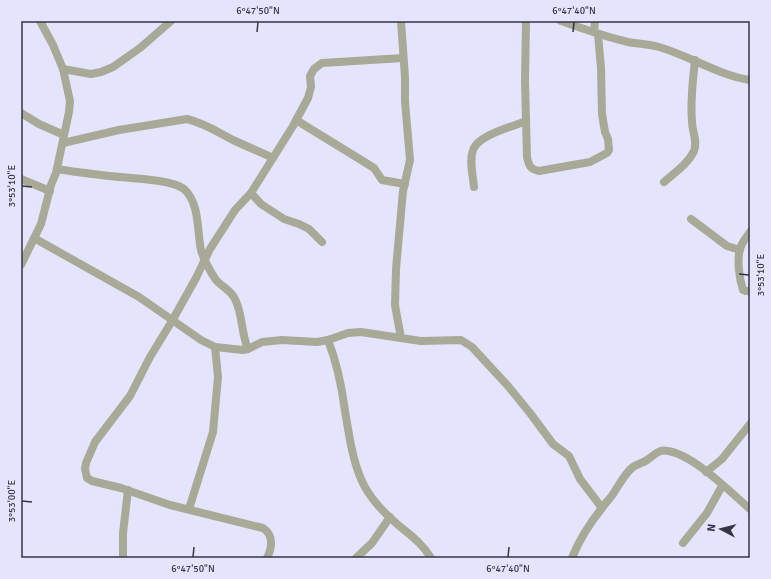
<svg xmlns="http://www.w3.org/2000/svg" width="771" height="579" viewBox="0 0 771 579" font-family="Signika,sans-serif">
  <rect width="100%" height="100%" fill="#e4e4fd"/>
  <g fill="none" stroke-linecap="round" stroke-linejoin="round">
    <g stroke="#a9a997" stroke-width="8">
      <polyline points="401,21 405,77 405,101 410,160 403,191 396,269 395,305 401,338"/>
      <path d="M526,21L525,81L527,157C529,166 530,169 539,171L590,162L607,153L609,150L608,139L605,132L602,114L601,68L598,34"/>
      <path d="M561,21C584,29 606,37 628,42C638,44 649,44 659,47C690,56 718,75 750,80"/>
      <polyline points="594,32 595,21"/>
      <polyline points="63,69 91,74 101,72 113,67 140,48 171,21"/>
      <polyline points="21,113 39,124 64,135"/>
      <polyline points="296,120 366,163 374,168 382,180 405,184"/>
      <path d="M63,143L119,130L187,119C204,123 218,132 233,140C246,146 260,152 273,158"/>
      <path d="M57,169C75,172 92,174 109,176C126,178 171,179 184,189C200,203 197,232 201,250C203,258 211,273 216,280C222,287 231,290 235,299C243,315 241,333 248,349"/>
      <polyline points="21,179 50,191"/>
      <path d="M664,182C674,173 688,164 694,151C698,141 692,132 692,121C690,101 693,80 695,60"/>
      <path d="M474,187C473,176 469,161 473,150C478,135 512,127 526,121"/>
      <polyline points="251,193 261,204 284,219 299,224 309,229 322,242"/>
      <polyline points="691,219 727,246 740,250"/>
      <path d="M750,232C746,238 742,242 740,249C737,260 739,278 743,290L746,291H750"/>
      <polyline points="34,238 139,297 201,340 215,347 243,350 248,349 262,342 282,340 317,342 328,340 348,333 361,332 421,341 461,340 472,347 508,386 530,413 553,444 569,456 580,479 602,508"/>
      <polyline points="21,265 41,224 51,185 56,173 69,112 70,101 63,69 53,45 40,21"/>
      <path d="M328,340C337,363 342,388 345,411C349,434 352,458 361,479C368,496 383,512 397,524C410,535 422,543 431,558"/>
      <polyline points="706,472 722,459 750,424"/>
      <polyline points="189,509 213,432 218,377 215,347"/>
      <polyline points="683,543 707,513 722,486"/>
      <polyline points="123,558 123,533 128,490"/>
      <path d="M267,558C272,548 274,535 263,528L170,505L121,488L92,481L87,478L85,469L86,463L95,442L130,396L150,357L172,321L196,278L210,249L235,210L251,193L293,126L308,98L311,87L310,76L314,69L322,63L403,58"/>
      <polyline points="356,558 372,543 390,517"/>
      <path d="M572,558C579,540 590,523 602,508C605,503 610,499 613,494C619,485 625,473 633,467C637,464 643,463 647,460C655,455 658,449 668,451C694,455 730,492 750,509"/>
    </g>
  </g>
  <path fill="none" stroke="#363545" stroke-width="1.5" d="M257,32L258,22M573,32L574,22M22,186L32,187M739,274L749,275M22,501L32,502M193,557L194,547M508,557L509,547"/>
  <rect width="771" height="579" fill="none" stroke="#e4e4fd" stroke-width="44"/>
  <g transform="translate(721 529) rotate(277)" stroke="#e4e4fd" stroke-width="3" paint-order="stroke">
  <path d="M0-3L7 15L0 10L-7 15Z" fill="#363545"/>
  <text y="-6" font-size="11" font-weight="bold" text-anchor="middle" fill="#363545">N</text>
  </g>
  <rect x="22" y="22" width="727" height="535" fill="none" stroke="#363545" stroke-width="1.5"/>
  <g font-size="10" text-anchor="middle" fill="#363545">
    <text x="258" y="14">6°47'50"N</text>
    <text x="574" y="14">6°47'40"N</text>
    <text transform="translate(11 186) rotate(-90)" y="4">3°53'10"E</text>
    <text transform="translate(760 275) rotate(-90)" y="4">3°53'10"E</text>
    <text transform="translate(11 501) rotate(-90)" y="4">3°53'00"E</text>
    <text x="193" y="572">6°47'50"N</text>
    <text x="508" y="572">6°47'40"N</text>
  </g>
</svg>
